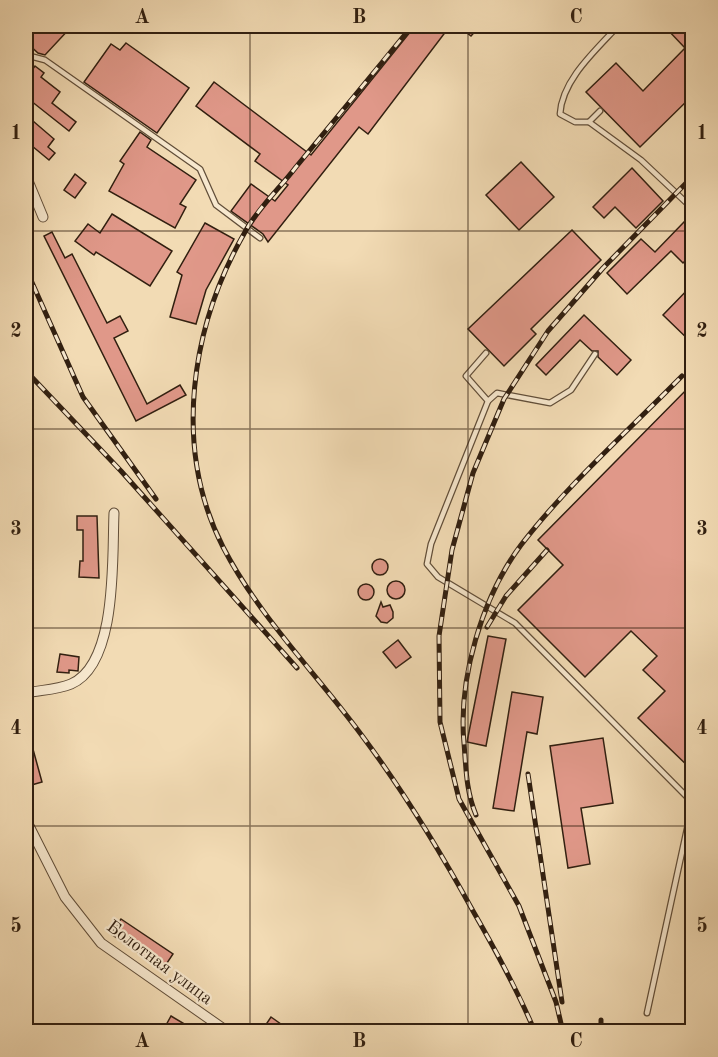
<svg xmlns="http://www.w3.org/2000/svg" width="718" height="1057" viewBox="0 0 718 1057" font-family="'Old Standard TT',serif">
  <rect width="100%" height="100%" fill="#f2dbb4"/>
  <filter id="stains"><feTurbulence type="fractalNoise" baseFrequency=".00333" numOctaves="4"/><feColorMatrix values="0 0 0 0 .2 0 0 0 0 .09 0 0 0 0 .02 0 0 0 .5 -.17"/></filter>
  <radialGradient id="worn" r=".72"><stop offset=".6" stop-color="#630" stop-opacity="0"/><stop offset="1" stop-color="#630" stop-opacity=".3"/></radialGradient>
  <g fill="#e09889" stroke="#311f10" stroke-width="1.5">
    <polygon points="26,26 72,26 45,55 38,53 26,42"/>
    <polygon points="415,26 450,26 368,134 359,127 268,242 263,234 231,211 251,184 275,201 288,185 255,161 260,154 196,106 214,82 311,155"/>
    <polygon points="458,26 480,26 471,36"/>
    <polygon points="670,26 693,26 693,95 640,147 586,92 616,63 643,91 685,48 667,29"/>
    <polygon points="126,43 189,88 157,133 84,82 111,44 120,50"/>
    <polygon points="35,66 44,73 41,77 60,92 52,103 76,122 69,131 26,97 26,78"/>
    <polygon points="26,115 54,139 48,147 55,153 49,160 26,141"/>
    <polygon points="140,132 151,140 147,147 196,180 180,204 186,207 175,228 109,191 124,164 120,161"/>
    <polygon points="521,162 554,197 519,230 486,195"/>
    <polygon points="632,168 663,201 636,228 615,207 604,218 593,207"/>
    <polygon points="75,174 86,183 75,198 64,190"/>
    <polygon points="112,214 172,251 150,286 96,252 94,255 75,241 88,224 100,233"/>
    <polygon points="684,222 693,229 693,253 683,263 671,251 627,294 607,273 641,239 655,252"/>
    <polygon points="205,223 234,239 206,290 196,324 170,317 182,275 177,272"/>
    <polygon points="572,230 601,260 531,329 536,334 504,366 468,329"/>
    <polygon points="52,232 65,258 72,254 107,323 120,316 128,331 114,338 147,404 180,385 186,395 136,421 44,236"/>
    <polygon points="693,284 693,344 663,315"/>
    <polygon points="584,315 631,360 617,375 598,357 598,351 592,351 580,340 546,375 536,365"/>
    <polygon points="693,383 693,771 638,718 665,691 643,670 657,656 631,631 585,677 518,610 563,565 538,540"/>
    <polygon points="77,516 97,516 99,578 79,577 80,561 83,561 83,530 77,530"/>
    <circle cx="380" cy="567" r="8"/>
    <circle cx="396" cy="590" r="9"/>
    <circle cx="366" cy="592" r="8"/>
    <polygon points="381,602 383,607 390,605 393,612 393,618 387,623 381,622 376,616"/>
    <polygon points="488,636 506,639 486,746 467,742"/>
    <polygon points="398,640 411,657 396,668 383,652"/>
    <polygon points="60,654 79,657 78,671 69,670 69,673 57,672"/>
    <polygon points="512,692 543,697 537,734 527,732 514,811 493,808"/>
    <polygon points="28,731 42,782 28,786 26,776 26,732"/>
    <polygon points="603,738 613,803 581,808 590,864 568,868 550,746"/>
    <polygon points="121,919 173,954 163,969 111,934"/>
    <polygon points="171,1016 198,1032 172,1032 165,1027"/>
    <polygon points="271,1017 285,1027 281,1032 261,1032"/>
  </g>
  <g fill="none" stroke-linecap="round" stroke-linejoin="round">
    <defs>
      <g id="service">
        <polyline points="26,55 45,60 200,169 216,205 260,238"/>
        <polyline points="600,111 589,122 641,160 692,208"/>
        <path d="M589,122H575L560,114C562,80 595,51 618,26"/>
        <polyline points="486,353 466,376 488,401 431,544 427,564 438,577 515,623 692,802"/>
        <polyline points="488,401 497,393 550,403 571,390 595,354"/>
        <polyline points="647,1013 692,806"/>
      </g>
      <g id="minor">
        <polyline points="26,176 43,217"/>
        <path d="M26,693C40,690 57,690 71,684C118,664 112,556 114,513"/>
        <polyline points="26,820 65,897 101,943 228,1032"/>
      </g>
    </defs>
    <use href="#service" stroke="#614e39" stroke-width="7"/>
    <use href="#minor" stroke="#614e39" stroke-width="11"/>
    <use href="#service" stroke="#f7e8ce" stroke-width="4.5"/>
    <use href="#minor" stroke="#f7e8ce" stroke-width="9"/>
    <defs>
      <g id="rail">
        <path d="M412,26C373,73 335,120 296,167C280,188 258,208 245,232C191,326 172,447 223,547C259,617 317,674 363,737C404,792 440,851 473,911C496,951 517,989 535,1032"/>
        <polyline points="26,269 83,397 156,499"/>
        <polyline points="26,371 121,471 297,668"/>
        <polyline points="487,627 506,596 547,550"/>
        <polyline points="528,774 562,1002"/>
        <path d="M476,815C466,791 466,768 464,743C458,679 482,597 521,545C568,484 628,431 682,376"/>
        <polyline points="563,1032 556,1002 519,906 459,799 440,722 439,636 452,550 473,473 504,399 548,331 603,268 692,177"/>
        <polyline points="601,1032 601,1020"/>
      </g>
    </defs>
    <use href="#rail" stroke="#311f10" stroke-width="5"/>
    <use href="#rail" stroke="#f7e8ce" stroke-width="3" stroke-dasharray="9" stroke-linecap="butt"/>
  </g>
  <path fill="none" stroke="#311f10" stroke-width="1.5" stroke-opacity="0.55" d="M250,26V1032M468,26V1032M26,231H692M26,429H692M26,628H692M26,826H692"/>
  <g text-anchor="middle" stroke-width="4.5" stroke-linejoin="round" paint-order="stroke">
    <g font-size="18" fill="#311f10" stroke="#f7e8ce">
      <text transform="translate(160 962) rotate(37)" y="6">Болотная улица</text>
    </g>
  </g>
  <rect width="718" height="1057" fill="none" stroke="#f2dbb4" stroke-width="66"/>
  <rect x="33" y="33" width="652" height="991" fill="none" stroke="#311f10" stroke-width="2"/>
  <g font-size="20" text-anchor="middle" font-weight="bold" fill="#311f10">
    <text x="142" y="23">A</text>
    <text x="359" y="23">B</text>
    <text x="576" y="23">C</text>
    <text x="16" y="139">1</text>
    <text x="702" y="139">1</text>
    <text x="16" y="337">2</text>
    <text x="702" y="337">2</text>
    <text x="16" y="535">3</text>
    <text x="702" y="535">3</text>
    <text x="16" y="734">4</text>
    <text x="702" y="734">4</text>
    <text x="16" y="932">5</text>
    <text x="702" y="932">5</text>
    <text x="142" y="1047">A</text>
    <text x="359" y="1047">B</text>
    <text x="576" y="1047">C</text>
  </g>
  <rect width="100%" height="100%" filter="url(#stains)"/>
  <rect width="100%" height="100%" fill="url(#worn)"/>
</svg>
